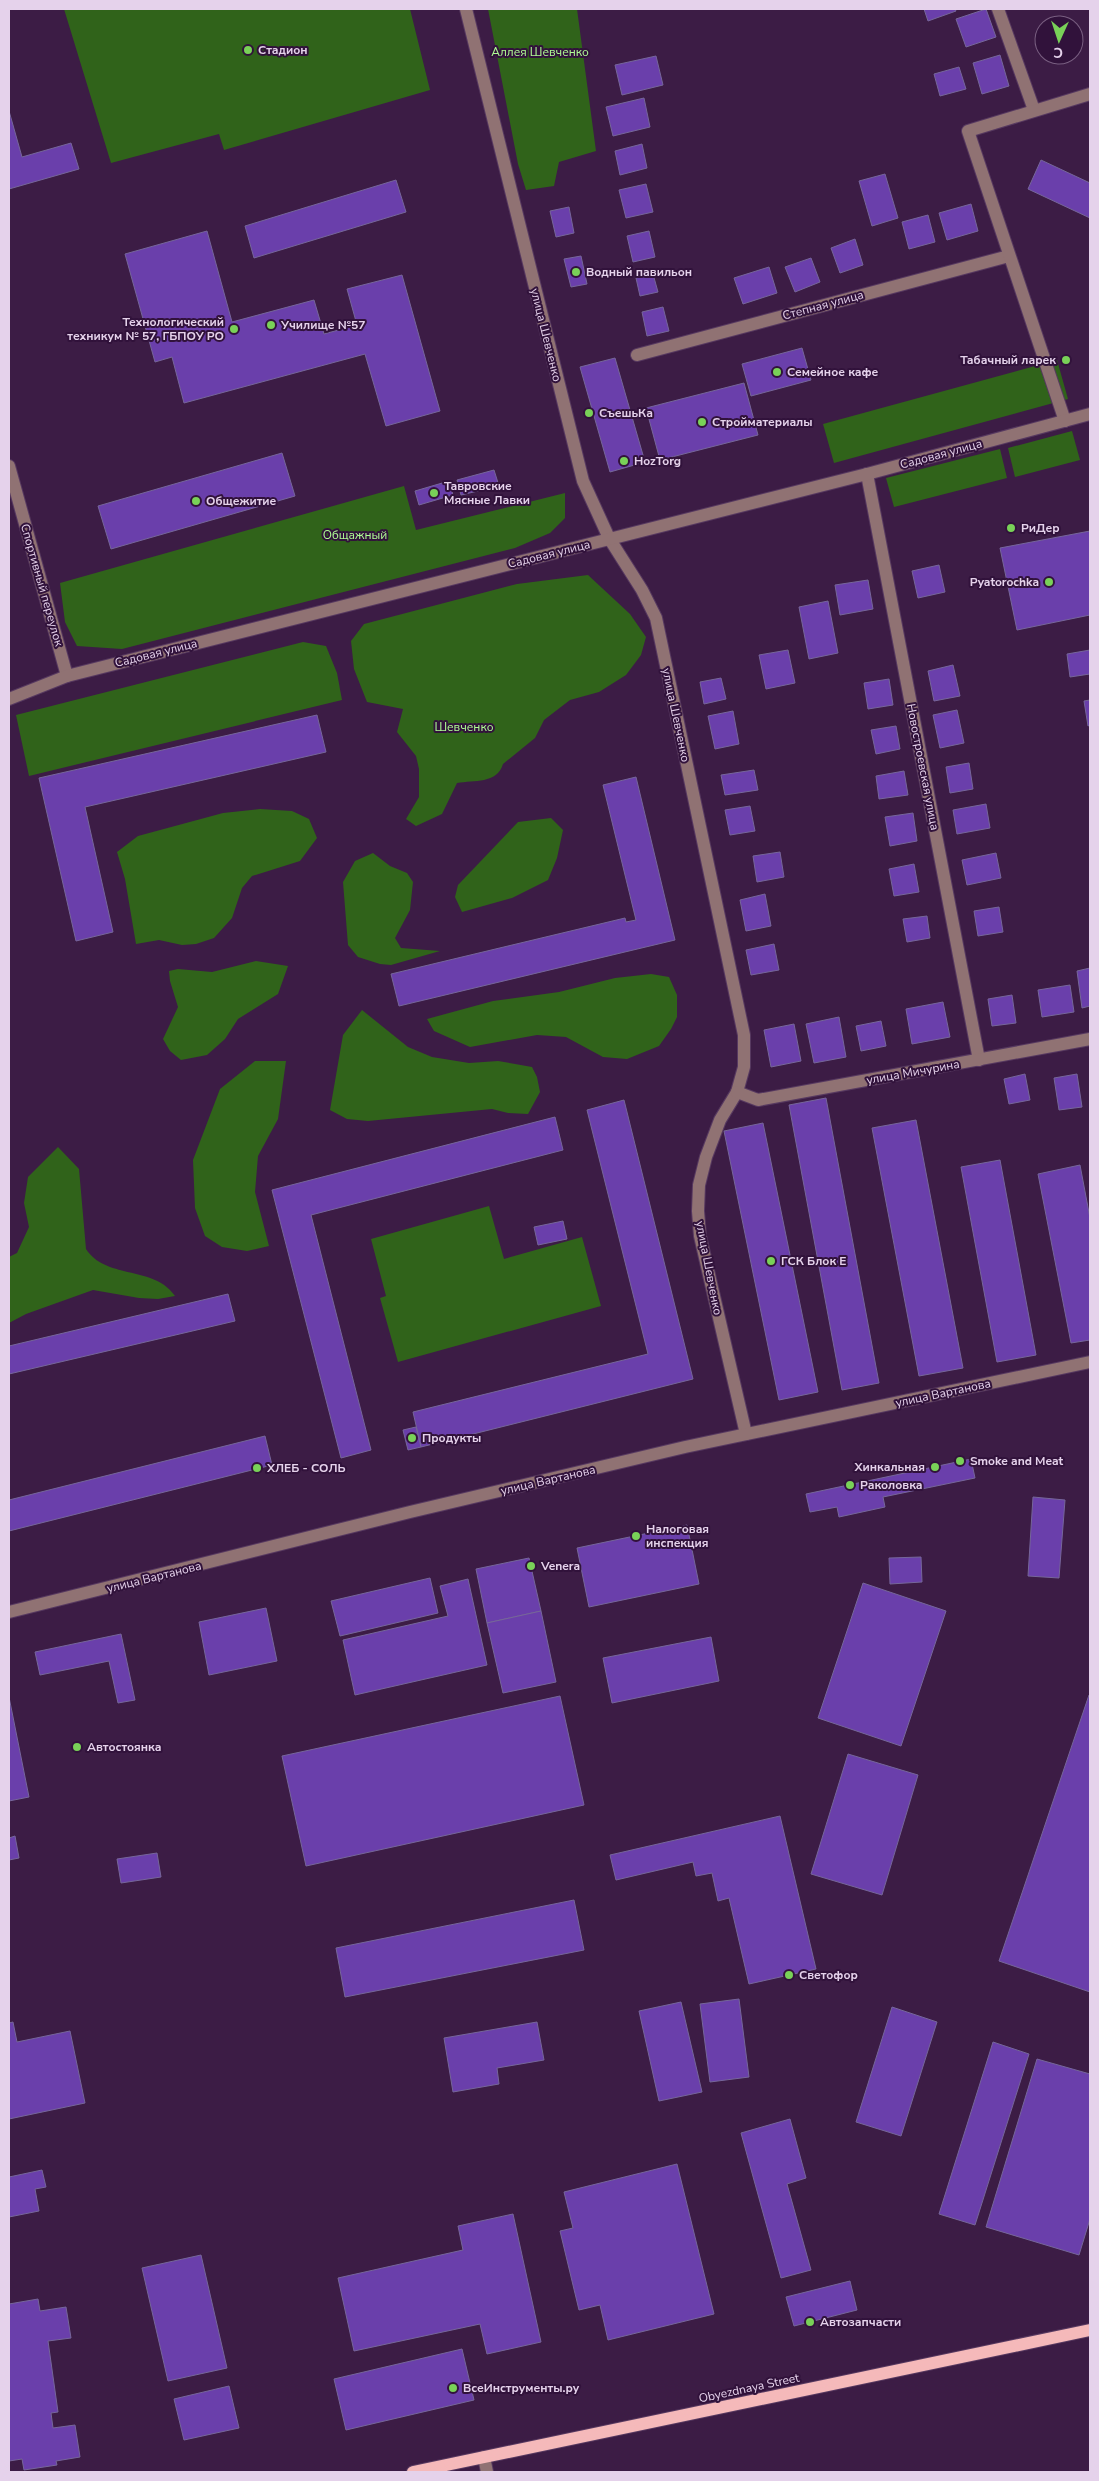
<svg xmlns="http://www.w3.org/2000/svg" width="1099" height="2481" viewBox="0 0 1099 2481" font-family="'Nunito Sans',sans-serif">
  <rect width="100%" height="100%" fill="#3c1c45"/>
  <g fill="#30631a">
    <polygon points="64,9 410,9 430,90 224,150 219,134 111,163"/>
    <polygon points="488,9 577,9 596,151 559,162 554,186 526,190 518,164"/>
    <polygon points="1057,360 1068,399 834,463 823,424"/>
    <polygon points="1072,431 1080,460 1015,477 1008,448"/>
    <polygon points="1000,449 1007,478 894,507 886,478"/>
    <polygon points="404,486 416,530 565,493 565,518 550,533 515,548 122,649 77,646 65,622 60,583"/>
    <path d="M588,575L630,614L646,637L641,655L626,675L599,692L570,700L544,720L535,738L503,764C497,784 474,780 457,783L442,814L416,826L406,819L419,797V769L416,756L397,732L403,709L367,702L354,669L351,641L364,624L517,584Z"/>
    <polygon points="303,642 326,646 337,673 342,700 29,776 16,715"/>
    <polygon points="260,809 292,811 309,819 317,838 300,861 252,876 242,888 232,918 214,938 196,944 182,945 159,940 136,944 125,879 117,852 138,836 223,813"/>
    <polygon points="551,818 563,830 557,858 548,880 512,898 462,912 455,897 458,885 518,822"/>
    <polygon points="373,853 390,866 407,873 413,882 410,910 395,938 401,948 440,951 391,965 380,964 358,957 348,945 343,882 355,861"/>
    <polygon points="256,961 288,966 278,994 238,1019 225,1039 207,1055 181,1060 170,1051 163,1039 178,1007 170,981 169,971 178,969 212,972"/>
    <polygon points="651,974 669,977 677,995 677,1017 671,1029 659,1046 627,1059 603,1057 566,1037 537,1035 470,1047 434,1031 427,1019 493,1001 559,992 615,978"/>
    <polygon points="362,1010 408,1047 432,1057 469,1063 498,1061 532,1067 537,1077 540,1092 528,1114 508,1113 492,1109 368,1121 347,1119 330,1110 343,1035"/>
    <polygon points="255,1061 286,1061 278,1119 258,1156 255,1192 269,1246 247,1251 222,1247 205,1236 195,1208 193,1160 220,1089"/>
    <path d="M58,1147L79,1169L86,1249C106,1280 154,1265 175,1296L158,1299L139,1298L93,1290L26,1314L9,1323V1257L17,1253L29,1227L24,1203L28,1177Z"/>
    <polygon points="489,1206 504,1259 582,1237 601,1306 398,1362 380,1298 386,1296 371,1239"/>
  </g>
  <g fill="#6a3fab" stroke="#76669a">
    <polygon points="924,9 955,9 956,11 928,21"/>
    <polygon points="986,9 996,37 966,47 956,19"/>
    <polygon points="1000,55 1009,86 982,94 973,63"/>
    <polygon points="656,56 663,85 622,95 615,65"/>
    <polygon points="959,67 966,89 940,96 934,74"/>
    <polygon points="644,98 650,127 613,136 606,107"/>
    <polygon points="9,111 22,157 71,143 79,169 9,189"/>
    <polygon points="642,144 647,168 620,175 615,151"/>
    <polygon points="1041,160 1090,183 1090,218 1028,189"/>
    <polygon points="885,174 898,218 872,226 859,181"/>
    <polygon points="396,180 406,212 254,258 245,226"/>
    <polygon points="646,184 653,212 626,218 619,190"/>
    <polygon points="971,204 978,231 947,240 939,213"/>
    <polygon points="569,207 574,233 556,237 550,211"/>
    <polygon points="928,215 935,242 909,249 902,222"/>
    <polygon points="207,231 232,322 314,300 324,334 357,325 347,289 402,275 440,411 386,426 365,354 184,403 172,357 155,362 125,254"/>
    <polygon points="649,231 655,257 633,262 627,236"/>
    <polygon points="855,239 863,265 840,273 831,248"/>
    <polygon points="581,256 587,284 571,287 564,259"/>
    <polygon points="811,258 820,282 795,292 785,267"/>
    <polygon points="769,267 777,293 743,304 734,278"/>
    <polygon points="653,274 658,292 640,296 636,278"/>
    <polygon points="663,307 669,331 647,336 642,312"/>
    <polygon points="802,348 811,380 751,396 742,364"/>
    <polygon points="615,358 645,462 610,472 580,367"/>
    <polygon points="744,383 758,435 660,460 646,408"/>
    <polygon points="282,453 295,496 111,549 98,506"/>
    <polygon points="494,470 499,486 461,495 457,480"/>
    <polygon points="449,481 453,495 419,505 415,491"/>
    <polygon points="1090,531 1090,615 1017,630 1000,548"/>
    <polygon points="939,565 945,592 918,598 912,571"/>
    <polygon points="868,580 873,609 840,615 835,585"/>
    <polygon points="828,601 838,653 809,659 799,607"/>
    <polygon points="788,650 795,683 766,689 759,655"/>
    <polygon points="1090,650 1090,674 1070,677 1067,654"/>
    <polygon points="953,665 960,696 934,701 928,671"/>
    <polygon points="721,678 726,699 704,704 700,682"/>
    <polygon points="889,679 893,705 868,709 864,683"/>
    <polygon points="1090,700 1090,725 1088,726 1084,701"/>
    <polygon points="957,710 964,743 940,748 933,715"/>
    <polygon points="733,711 739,744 715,749 708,716"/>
    <polygon points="317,715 326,752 85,807 113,932 76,941 39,778"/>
    <polygon points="896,726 900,749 876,754 871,730"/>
    <polygon points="969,763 973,789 950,793 946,767"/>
    <polygon points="754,770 758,790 725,795 721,775"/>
    <polygon points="904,771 908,795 879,799 876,776"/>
    <polygon points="636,777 675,940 399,1006 391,974 625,918 626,922 636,920 603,785"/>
    <polygon points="986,804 990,828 957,834 953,810"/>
    <polygon points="750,806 755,831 730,835 725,810"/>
    <polygon points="913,813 917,841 890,846 885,817"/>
    <polygon points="780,852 784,877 757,882 753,856"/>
    <polygon points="996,853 1001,878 967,885 962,860"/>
    <polygon points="914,864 919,892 894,896 889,869"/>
    <polygon points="765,894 771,926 746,931 740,900"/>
    <polygon points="999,907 1003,932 978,936 974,911"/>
    <polygon points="927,916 930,938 907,942 903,919"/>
    <polygon points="774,944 779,970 751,975 746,950"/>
    <polygon points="1090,968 1090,1006 1082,1008 1077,971"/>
    <polygon points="1070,985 1074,1012 1042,1017 1038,990"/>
    <polygon points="1012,995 1016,1023 992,1026 988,999"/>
    <polygon points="943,1002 950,1037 912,1044 906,1009"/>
    <polygon points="839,1017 846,1057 814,1063 806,1024"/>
    <polygon points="881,1021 886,1046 861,1051 856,1026"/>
    <polygon points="794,1024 801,1061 771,1067 764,1030"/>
    <polygon points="1025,1074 1030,1100 1009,1104 1004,1079"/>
    <polygon points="1077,1074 1082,1107 1059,1110 1054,1078"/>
    <polygon points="826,1098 879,1383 842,1390 789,1105"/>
    <polygon points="624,1100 693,1379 421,1447 413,1412 648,1354 587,1110"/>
    <polygon points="555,1117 563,1150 311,1215 371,1450 341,1458 272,1190"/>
    <polygon points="916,1120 963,1368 919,1376 872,1128"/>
    <polygon points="763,1123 818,1392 779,1400 724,1131"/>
    <polygon points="1000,1160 1036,1355 997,1362 961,1167"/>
    <polygon points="1080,1165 1090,1218 1090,1340 1071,1343 1038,1174"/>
    <polygon points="563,1221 567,1239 538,1245 534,1227"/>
    <polygon points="228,1294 235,1321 9,1374 9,1346"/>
    <polygon points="416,1427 421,1447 408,1450 403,1430"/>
    <polygon points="265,1436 272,1465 9,1531 9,1500"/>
    <polygon points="971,1459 975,1478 883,1497 885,1507 839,1517 837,1507 810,1512 806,1494"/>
    <polygon points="1033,1497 1065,1500 1059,1578 1028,1576"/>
    <polygon points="687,1525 699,1584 589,1607 577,1548"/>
    <polygon points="921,1557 922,1582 890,1584 889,1558"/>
    <polygon points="529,1558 541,1611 487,1623 476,1569"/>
    <polygon points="430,1578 438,1613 340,1636 331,1601"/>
    <polygon points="468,1579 487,1665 355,1695 343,1640 448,1616 440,1586"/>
    <polygon points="863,1583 946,1611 901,1746 818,1718"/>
    <polygon points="266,1608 277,1661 209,1675 199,1622"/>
    <polygon points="541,1611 556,1682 503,1693 487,1623"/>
    <polygon points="121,1634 135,1700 118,1703 109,1661 40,1675 35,1652"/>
    <polygon points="711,1637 719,1681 612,1703 603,1658"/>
    <polygon points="1089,1695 1090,1695 1090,1992 999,1961"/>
    <polygon points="560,1696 584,1805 306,1866 282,1756"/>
    <polygon points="9,1697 29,1797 9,1801"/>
    <polygon points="848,1754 918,1775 882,1895 811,1874"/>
    <polygon points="780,1816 816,1969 749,1984 729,1898 718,1901 712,1873 696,1876 693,1862 616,1880 610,1855"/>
    <polygon points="15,1836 19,1858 9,1860 9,1838"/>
    <polygon points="157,1853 161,1877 121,1883 117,1859"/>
    <polygon points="574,1900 584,1950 345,1997 336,1948"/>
    <polygon points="739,1999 749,2077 710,2082 700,2004"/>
    <polygon points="681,2002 702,2092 659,2101 639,2011"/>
    <polygon points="892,2007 937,2022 901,2136 856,2122"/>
    <polygon points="13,2022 17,2042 70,2031 85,2103 9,2119 9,2023"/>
    <polygon points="537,2022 544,2060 497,2068 499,2084 453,2092 444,2038"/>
    <polygon points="993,2042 1029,2054 975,2225 939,2214"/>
    <polygon points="1037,2059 1090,2074 1090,2219 1079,2255 986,2227"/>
    <polygon points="790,2119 806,2178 787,2184 811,2270 781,2278 741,2133"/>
    <polygon points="677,2164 714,2314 608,2340 600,2305 579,2310 560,2231 573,2228 564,2192"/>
    <polygon points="42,2170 46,2187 35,2189 39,2211 9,2217 9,2177"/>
    <polygon points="513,2214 541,2342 487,2354 480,2324 354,2351 338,2278 463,2250 458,2226"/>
    <polygon points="201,2255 227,2368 168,2381 142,2268"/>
    <polygon points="850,2281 857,2310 794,2326 786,2297"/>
    <polygon points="38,2299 40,2311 66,2307 71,2338 48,2341 58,2412 51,2413 53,2428 75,2425 80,2457 56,2461 57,2465 24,2470 22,2459 9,2461 9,2304"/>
    <polygon points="462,2349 474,2400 346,2430 334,2379"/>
    <polygon points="229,2386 239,2428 184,2440 174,2399"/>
  </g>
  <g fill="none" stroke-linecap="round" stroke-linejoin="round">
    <defs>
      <g id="minor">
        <polyline points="466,9 583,481 609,538 642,590 656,618 744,1035 744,1067 737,1092 720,1120 706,1157 699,1185 698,1211 700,1236 746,1434"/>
        <polyline points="998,9 1034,110"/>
        <polyline points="637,355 1009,256"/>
        <polyline points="1065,421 968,131 1090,94"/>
        <polyline points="9,466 67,676"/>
        <polyline points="867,474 979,1060"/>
        <polyline points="9,699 67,676 867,474 1090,414"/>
        <polyline points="737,1092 758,1100 1090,1039"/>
        <polyline points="9,1612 410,1512 685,1447 1090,1362"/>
        <polyline points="484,2457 487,2472"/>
      </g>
      <polyline id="major" points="413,2472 1090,2330"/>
    </defs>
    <use href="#minor" stroke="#573960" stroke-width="14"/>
    <use href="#major" stroke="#573960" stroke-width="14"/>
    <use href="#minor" stroke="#907273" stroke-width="12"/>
    <use href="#major" stroke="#f5b9ba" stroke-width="12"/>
  </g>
  <g fill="#79d158" stroke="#31123b" stroke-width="2">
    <circle cx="248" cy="50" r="5"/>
    <circle cx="576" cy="272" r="5"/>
    <circle cx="271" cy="325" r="5"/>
    <circle cx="234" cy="329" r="5"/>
    <circle cx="1066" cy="360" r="5"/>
    <circle cx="777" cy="372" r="5"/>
    <circle cx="589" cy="413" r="5"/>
    <circle cx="702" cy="422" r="5"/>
    <circle cx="624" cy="461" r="5"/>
    <circle cx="434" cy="493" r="5"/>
    <circle cx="196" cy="501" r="5"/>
    <circle cx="1011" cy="528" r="5"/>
    <circle cx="1049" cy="582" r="5"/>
    <circle cx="771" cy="1261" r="5"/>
    <circle cx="412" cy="1438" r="5"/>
    <circle cx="960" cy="1461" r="5"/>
    <circle cx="935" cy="1467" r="5"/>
    <circle cx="257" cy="1468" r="5"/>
    <circle cx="850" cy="1485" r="5"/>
    <circle cx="636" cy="1536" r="5"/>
    <circle cx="531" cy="1566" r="5"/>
    <circle cx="77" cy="1747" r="5"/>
    <circle cx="789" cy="1975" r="5"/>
    <circle cx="810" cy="2322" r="5"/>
    <circle cx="453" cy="2388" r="5"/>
  </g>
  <g text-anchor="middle" stroke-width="4" stroke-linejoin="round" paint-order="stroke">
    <g font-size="12" font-weight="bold" fill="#e5d2eb" stroke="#31123b" text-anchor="start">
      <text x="258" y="54">Стадион</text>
      <text x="586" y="276">Водный павильон</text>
      <text x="224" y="326" text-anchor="end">Технологический<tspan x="224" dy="14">техникум № 57, ГБПОУ РО</tspan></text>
      <text x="281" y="329">Училище №57</text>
      <text x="1056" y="364" text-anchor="end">Табачный ларек</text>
      <text x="787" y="376">Семейное кафе</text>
      <text x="599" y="417">СъешьКа</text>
      <text x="712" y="426">Стройматериалы</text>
      <text x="634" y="465">HozTorg</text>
      <text x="444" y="490">Тавровские<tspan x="444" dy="14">Мясные Лавки</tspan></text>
      <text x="206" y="505">Общежитие</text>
      <text x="1021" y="532">РиДер</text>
      <text x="1039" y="586" text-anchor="end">Pyatorochka</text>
      <text x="781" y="1265">ГСК Блок Е</text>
      <text x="422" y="1442">Продукты</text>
      <text x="970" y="1465">Smoke and Meat</text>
      <text x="925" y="1471" text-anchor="end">Хинкальная</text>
      <text x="267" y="1472">ХЛЕБ - СОЛЬ</text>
      <text x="860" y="1489">Раколовка</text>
      <text x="646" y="1533">Налоговая<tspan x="646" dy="14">инспекция</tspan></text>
      <text x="541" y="1570">Venera</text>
      <text x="87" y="1751">Автостоянка</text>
      <text x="799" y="1979">Светофор</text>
      <text x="820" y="2326">Автозапчасти</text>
      <text x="463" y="2392">ВсеИнструменты.ру</text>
    </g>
    <g font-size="12" fill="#affd94" stroke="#31123b">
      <text x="540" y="56">Аллея Шевченко</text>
      <text x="355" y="539">Общажный</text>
      <text x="464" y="731">Шевченко</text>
    </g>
    <g font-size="12" fill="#e5d2eb" stroke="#31123b">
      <text transform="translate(823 305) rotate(-15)" y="4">Степная улица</text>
      <text transform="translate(546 335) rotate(76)" y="4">улица Шевченко</text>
      <text transform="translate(941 454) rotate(-15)" y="4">Садовая улица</text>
      <text transform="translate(549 554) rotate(-14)" y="4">Садовая улица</text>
      <text transform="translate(42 585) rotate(74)" y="4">Спортивный переулок</text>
      <text transform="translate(156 653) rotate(-14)" y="4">Садовая улица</text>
      <text transform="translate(676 715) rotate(78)" y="4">улица Шевченко</text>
      <text transform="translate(923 767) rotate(79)" y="4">Новостроевская улица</text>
      <text transform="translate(913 1072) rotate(-10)" y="4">улица Мичурина</text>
      <text transform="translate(709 1268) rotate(79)" y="4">улица Шевченко</text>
      <text transform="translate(943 1393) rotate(-12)" y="4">улица Вартанова</text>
      <text transform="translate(548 1480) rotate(-13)" y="4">улица Вартанова</text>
      <text transform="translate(154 1577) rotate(-14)" y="4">улица Вартанова</text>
      <text transform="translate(749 2388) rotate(-12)" y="4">Obyezdnaya Street</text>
    </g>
  </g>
  <rect width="1099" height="2481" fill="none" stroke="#e5d2eb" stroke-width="20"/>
  <g transform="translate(1059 40) rotate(183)"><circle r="24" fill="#31123b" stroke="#795f81"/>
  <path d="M0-4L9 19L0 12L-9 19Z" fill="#79d158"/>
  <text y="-8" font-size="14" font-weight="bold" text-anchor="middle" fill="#e5d2eb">С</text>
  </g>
</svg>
